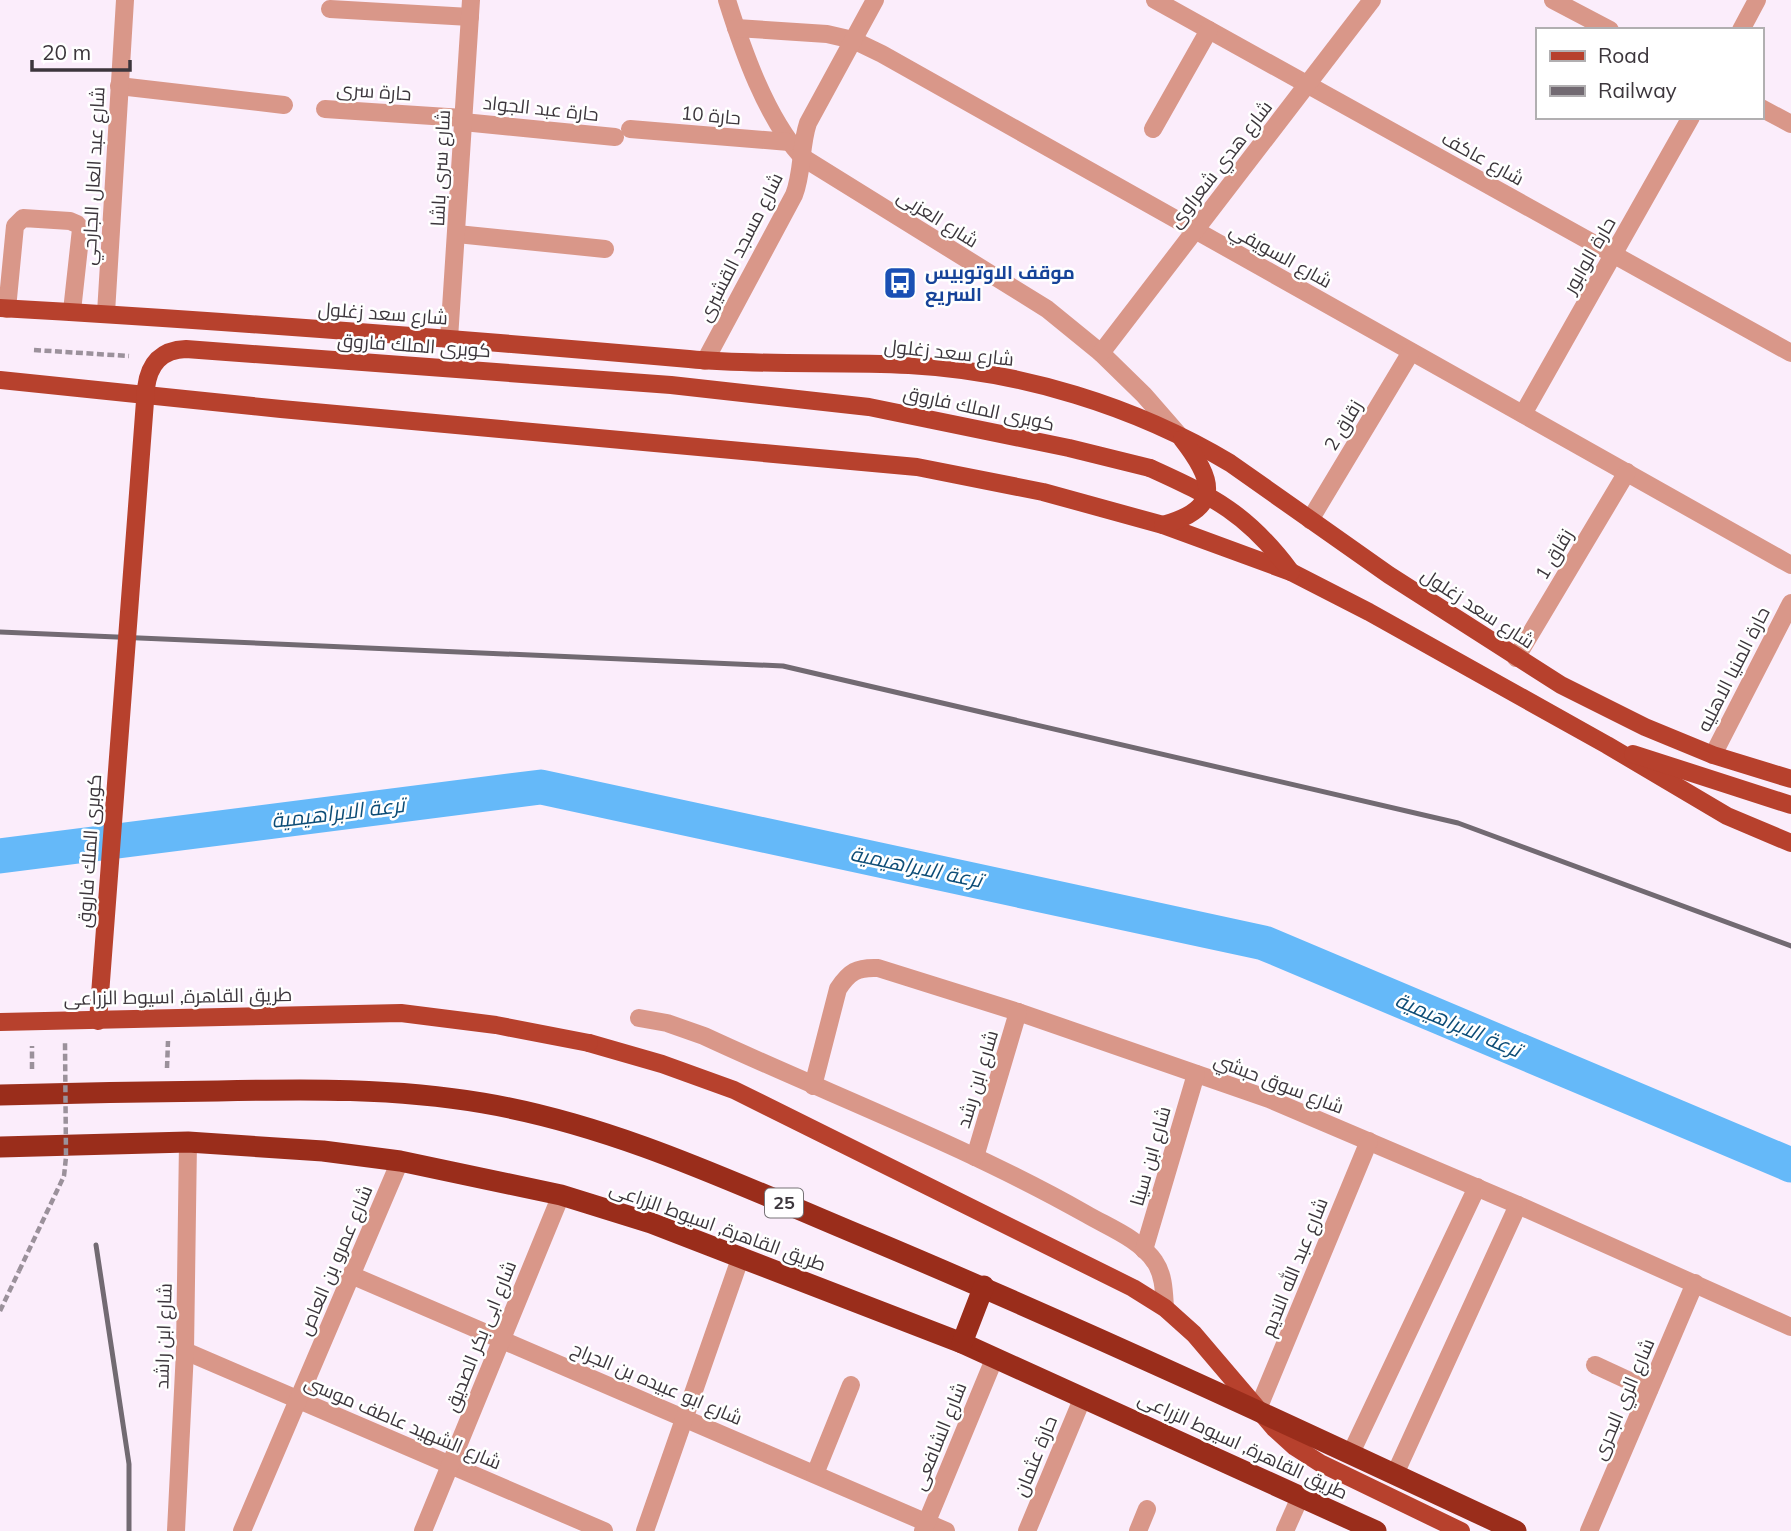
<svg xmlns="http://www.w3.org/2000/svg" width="1791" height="1531" viewBox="0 0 1791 1531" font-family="Mulish,Cairo,sans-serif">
  <rect width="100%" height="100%" fill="#fbedfb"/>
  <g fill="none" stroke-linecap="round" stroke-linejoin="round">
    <polyline stroke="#65b9f9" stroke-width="35" points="0,856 541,787 1264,943 1791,1165"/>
    <g stroke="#9b919b" stroke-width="4.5" stroke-dasharray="7 3.5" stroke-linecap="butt">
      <polyline points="34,350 129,356"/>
      <polyline points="167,1068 168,1041"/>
      <polyline points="32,1069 32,1046"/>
      <polyline points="0,1311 19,1271"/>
    </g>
    <g stroke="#d99789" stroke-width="18">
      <path d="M727,0C743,51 766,117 802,157L1047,309L1101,353L1144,395L1178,434"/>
      <polyline points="1155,0 1791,353"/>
      <polyline points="1553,0 1610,30"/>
      <polyline points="330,9 470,17"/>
      <polyline points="736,28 827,34 853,40 882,54 1791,565"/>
      <polyline points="1741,30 1757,0"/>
      <polyline points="119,86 284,105"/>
      <polyline points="1761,108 1791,124"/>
      <polyline points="325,109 463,118"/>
      <polyline points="463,122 615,137"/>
      <polyline points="630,129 789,142"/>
      <polyline points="1153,129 1209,30"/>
      <polyline points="457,234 605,249"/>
      <polyline points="7,309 15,226 23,218 70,221 77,224 81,229 72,311"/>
      <polyline points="106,313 125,0"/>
      <polyline points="449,339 471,0"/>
      <polyline points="1101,353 1372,0"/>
      <path d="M705,361L794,195C803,172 800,147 808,123L875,0"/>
      <polyline points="1523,414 1691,117"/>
      <polyline points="1310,520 1411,352"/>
      <polyline points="1516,658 1627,472"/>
      <polyline points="1713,755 1791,603"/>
      <path d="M639,1018L667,1023L704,1036C831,1095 964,1145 1086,1214C1108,1227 1140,1239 1155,1262C1164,1275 1164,1293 1165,1308"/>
      <path d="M813,1086L838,989C849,972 857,967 878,968L1018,1012L1269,1099L1518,1205L1791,1327"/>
      <polyline points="975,1157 1018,1012"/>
      <polyline points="1144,1250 1196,1074"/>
      <polyline points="351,1275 946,1531"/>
      <polyline points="185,1351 604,1531"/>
      <polyline points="1595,1365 1649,1390"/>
      <polyline points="1258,1409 1369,1141"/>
      <polyline points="1351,1453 1477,1187"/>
      <polyline points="815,1474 851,1385"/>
      <polyline points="1395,1474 1518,1205"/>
      <polyline points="176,1531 185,1351 188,1142"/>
      <polyline points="242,1531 400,1161"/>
      <polyline points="423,1531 561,1195"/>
      <polyline points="645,1531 741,1256"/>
      <polyline points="923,1531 995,1357"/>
      <polyline points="1027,1531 1083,1397"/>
      <polyline points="1138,1531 1147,1509"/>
      <polyline points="1285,1531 1301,1495"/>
      <polyline points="1589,1531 1695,1283"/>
    </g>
    <g stroke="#b7412d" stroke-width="18">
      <path d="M0,308C230,321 460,339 689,359C762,366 836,361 909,365C1020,371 1135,406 1230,463L1389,575L1561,685L1645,727L1713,755L1791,779"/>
      <polyline points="0,380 281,409 917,467 1043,492 1163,525 1291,572 1369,612 1607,745 1727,816 1791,843"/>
      <path d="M1150,468C1214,497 1248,514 1291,572"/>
      <path d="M1163,525C1223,508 1214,480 1182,439"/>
      <polyline points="1633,754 1791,805"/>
      <polyline points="589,1043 662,1064 734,1090 1133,1288 1165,1308 1194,1334 1274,1428 1295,1447 1320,1463 1461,1531"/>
    </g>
    <g stroke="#9a2d1b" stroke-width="21">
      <path d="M0,1095C73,1093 145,1092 218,1091C306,1089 395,1088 483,1103C619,1126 743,1187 869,1239C1088,1331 1302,1431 1516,1531"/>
      <polyline points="0,1147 188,1142 323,1151 400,1161 561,1195 651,1223 962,1343 1376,1531"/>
      <polyline points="962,1343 984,1286"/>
    </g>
    <g stroke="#726a72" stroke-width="5">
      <polyline points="0,632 783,666 1458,823 1791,946"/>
      <polyline points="96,1245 129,1464 129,1531"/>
    </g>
    <polyline stroke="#9b919b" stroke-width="4.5" stroke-dasharray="7 3.5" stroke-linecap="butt" points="19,1271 64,1176 66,1157 65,1043"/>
    <g stroke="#b7412d" stroke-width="18">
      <path d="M98,1021L146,388C149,364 161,350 186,349L671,385L869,407L1069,448L1150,468"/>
      <polyline points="0,1022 401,1013 496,1025 589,1043"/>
    </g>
  </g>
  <defs>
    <symbol id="bus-square" viewBox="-11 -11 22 22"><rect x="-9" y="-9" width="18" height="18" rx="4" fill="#1a4fb4" stroke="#fff"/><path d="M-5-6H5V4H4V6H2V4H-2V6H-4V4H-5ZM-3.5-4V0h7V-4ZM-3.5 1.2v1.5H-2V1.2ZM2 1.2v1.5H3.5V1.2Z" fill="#fff"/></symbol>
  </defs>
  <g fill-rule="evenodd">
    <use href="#bus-square" x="881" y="264" width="38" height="38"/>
  </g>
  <g text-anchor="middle" stroke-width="5" stroke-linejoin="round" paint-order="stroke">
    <rect fill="#fff" stroke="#767276" stroke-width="2" x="765" y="1188.5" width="38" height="29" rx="5"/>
    <g font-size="18" font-weight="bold" fill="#3c363c">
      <text x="784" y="1209">25</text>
    </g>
    <g font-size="19" fill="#3c363c" stroke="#fff">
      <text transform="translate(374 91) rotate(4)" y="7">حارة سرى</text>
      <text transform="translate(541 108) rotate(6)" y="7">حارة عبد الجواد</text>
      <text transform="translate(711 115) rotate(5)" y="7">حارة 10</text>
      <text transform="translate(1483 158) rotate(29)" y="7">شارع عاكف</text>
      <text transform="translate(1220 164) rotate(-52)" y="7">شارع هدي شعراوى</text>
      <text transform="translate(440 168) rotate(-87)" y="7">شارع سرى باشا</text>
      <text transform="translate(93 176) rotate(-87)" y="7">شارع عبد العال الجارحي</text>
      <text transform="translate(938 218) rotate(32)" y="7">شارع العزبى</text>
      <text transform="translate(740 247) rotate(-63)" y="7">شارع مسجد القشيرى</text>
      <text transform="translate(1281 255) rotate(29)" y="7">شارع السويفي</text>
      <text transform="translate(1589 255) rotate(-60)" y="7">حارة الوابور</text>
      <text transform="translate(383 313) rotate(4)" y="7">شارع سعد زغلول</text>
      <text transform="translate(414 345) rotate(4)" y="7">كوبرى الملك فاروق</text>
      <text transform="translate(949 352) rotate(6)" y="7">شارع سعد زغلول</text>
      <text transform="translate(979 408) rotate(12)" y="7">كوبرى الملك فاروق</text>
      <text transform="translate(1343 425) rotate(-59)" y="7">زقاق 2</text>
      <text transform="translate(1554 554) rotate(-59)" y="7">زقاق 1</text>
      <text transform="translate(1478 608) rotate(33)" y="7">شارع سعد زغلول</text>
      <text transform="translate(1733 669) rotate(-63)" y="7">حارة المنيا الاهليه</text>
      <text transform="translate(89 851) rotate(-86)" y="7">كوبرى الملك فاروق</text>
      <text transform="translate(178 996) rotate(-1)" y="7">طريق القاهرة, اسيوط الزراعى</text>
      <text transform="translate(977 1079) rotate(-73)" y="7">شارع ابن رشد</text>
      <text transform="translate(1279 1083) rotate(21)" y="7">شارع سوق حبشي</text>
      <text transform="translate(1150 1156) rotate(-74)" y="7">شارع ابن سينا</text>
      <text transform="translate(718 1226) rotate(20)" y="7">طريق القاهرة, اسيوط الزراعى</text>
      <text transform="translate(335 1260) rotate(-67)" y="7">شارع عمرو بن العاص</text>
      <text transform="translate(1294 1267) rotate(-68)" y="7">شارع عبد الله النديم</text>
      <text transform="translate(163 1336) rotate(-88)" y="7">شارع ابن راشد</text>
      <text transform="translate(480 1336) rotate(-68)" y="7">شارع ابى بكر الصديق</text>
      <text transform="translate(657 1383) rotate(23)" y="7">شارع ابو عبيده بن الجراح</text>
      <text transform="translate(1623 1399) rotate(-67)" y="7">شارع الري البحرى</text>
      <text transform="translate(403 1422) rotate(23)" y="7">شارع الشهيد عاطف موسى</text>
      <text transform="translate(939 1436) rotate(-68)" y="7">شارع الشافعى</text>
      <text transform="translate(1243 1445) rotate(25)" y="7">طريق القاهرة, اسيوط الزراعى</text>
      <text transform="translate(1035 1456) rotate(-68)" y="7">حارة عثمان</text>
    </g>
    <g font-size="19" font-weight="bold" fill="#164399" stroke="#fff" text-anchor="start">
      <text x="925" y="279">موقف الاوتوبيس<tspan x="925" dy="22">السريع</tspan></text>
    </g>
    <g font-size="21" font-style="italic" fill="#0d4d77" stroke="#fff">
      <text transform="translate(338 813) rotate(-7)" y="7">ترعة الابراهيمية</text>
      <text transform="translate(916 867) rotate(12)" y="7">ترعة الابراهيمية</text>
      <text transform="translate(1458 1025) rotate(23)" y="7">ترعة الابراهيمية</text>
    </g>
  </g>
  <rect x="1536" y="28" width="228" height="91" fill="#ffffff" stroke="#b1afb1" stroke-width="2"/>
  <rect x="1550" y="51" width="35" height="10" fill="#b7412d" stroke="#b1afb1" stroke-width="2"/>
  <text x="1598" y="63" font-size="21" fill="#3c363c">Road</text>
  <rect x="1550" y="86" width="35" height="10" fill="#726a72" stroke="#b1afb1" stroke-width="2"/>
  <text x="1598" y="98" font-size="21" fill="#3c363c">Railway</text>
  <path d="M32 60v10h98v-10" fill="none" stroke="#3c363c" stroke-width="3.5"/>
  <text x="42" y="60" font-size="21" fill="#3c363c" stroke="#ffffff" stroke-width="5" paint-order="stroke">20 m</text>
</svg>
